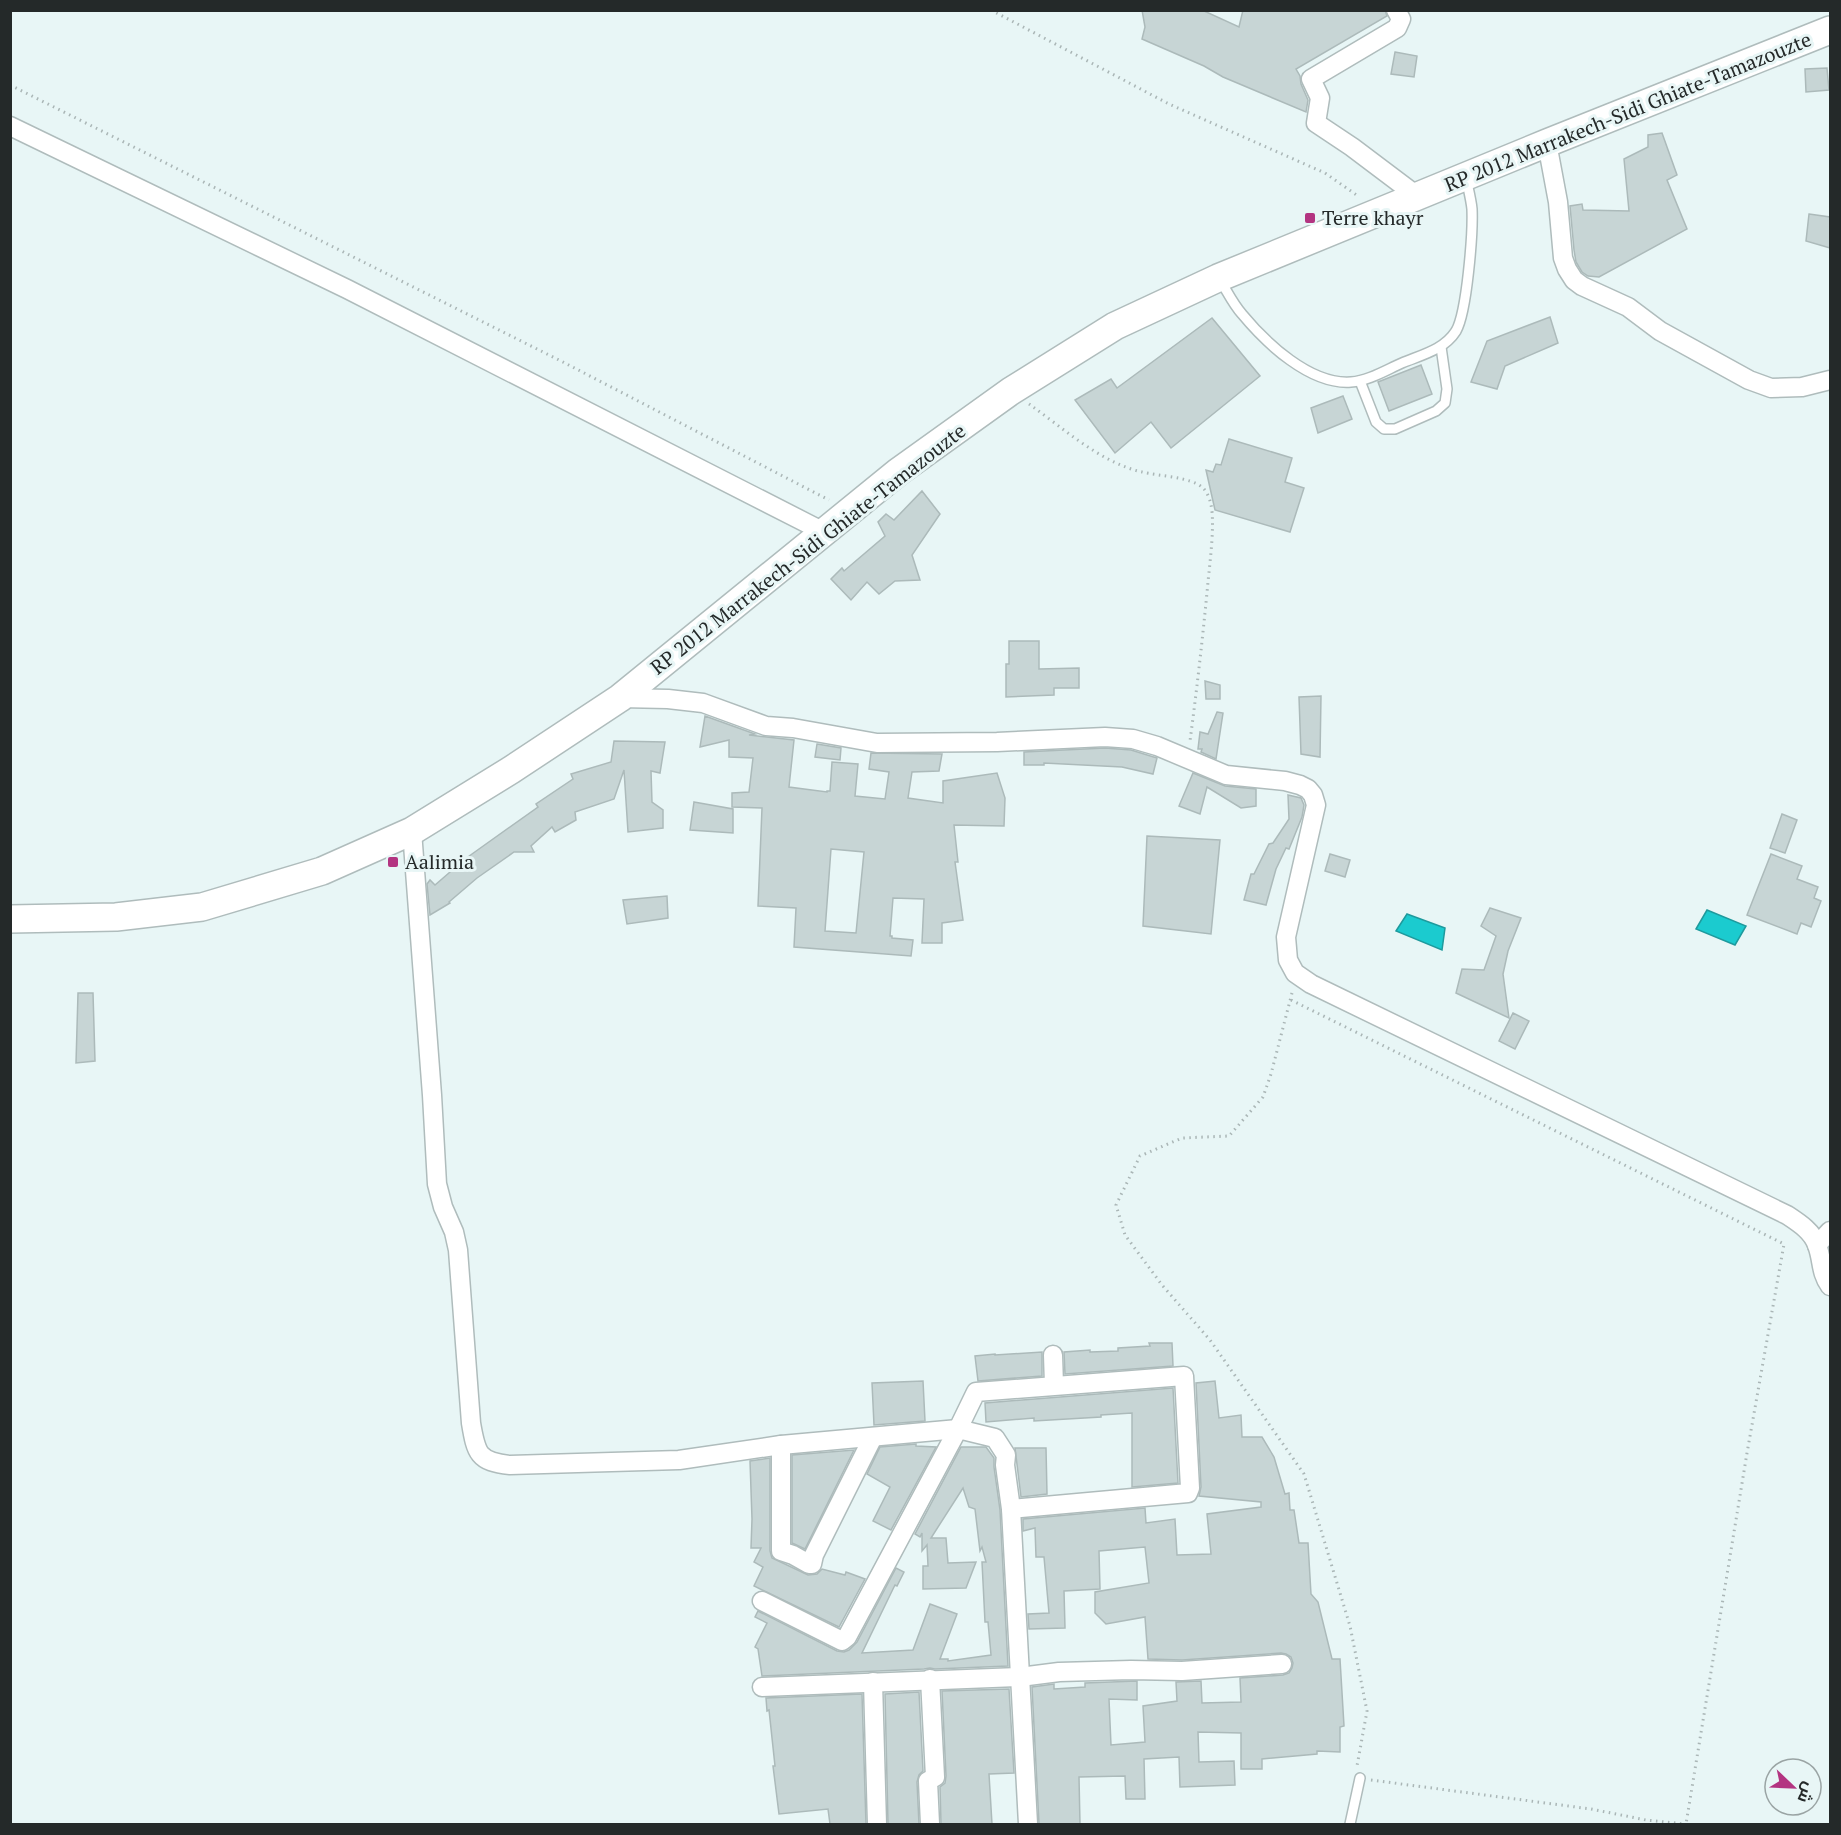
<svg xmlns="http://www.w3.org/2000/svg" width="1841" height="1835" viewBox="0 0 1841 1835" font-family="'PT Serif',Cairo,serif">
  <rect width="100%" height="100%" fill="#e8f6f6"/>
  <g fill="#1bcbcf" stroke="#1e9a9d" stroke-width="1.5">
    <polygon points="1707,910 1746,926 1735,945 1696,929"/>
    <polygon points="1407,914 1445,928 1442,950 1396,931"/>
  </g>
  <g fill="#c7d5d5" stroke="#acbaba" stroke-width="1.5" fill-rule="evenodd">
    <polygon points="1142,10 1202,10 1239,27 1243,10 1385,10 1387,16 1296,69 1300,76 1301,84 1308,100 1306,112 1223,77 1204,66 1142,39 1145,27"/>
    <polygon points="1395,52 1417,56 1414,77 1391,74"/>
    <polygon points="1827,68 1829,90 1806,92 1805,69"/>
    <polygon points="1662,133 1677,175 1667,180 1687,229 1599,277 1588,276 1582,272 1576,262 1574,250 1570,206 1582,204 1583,210 1629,211 1624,159 1648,147 1648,135"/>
    <polygon points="1809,214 1830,217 1830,248 1806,241"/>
    <polygon points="1550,317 1558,343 1505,366 1497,389 1471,382 1487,341"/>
    <polygon points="1212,318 1260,376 1171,448 1151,422 1115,453 1075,400 1111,379 1117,388"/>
    <polygon points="1421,365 1432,394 1389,411 1378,382"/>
    <polygon points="1343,396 1352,419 1318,433 1311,408"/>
    <polygon points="1229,439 1292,458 1285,482 1304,488 1290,532 1215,510 1206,470 1213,472 1216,464 1221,465"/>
    <polygon points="922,491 940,514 912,555 920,580 895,581 879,594 867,582 851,600 831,579 842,568 844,571 885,536 878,522 886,514 894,520"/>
    <polygon points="1009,641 1039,641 1039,669 1079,668 1079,688 1054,688 1054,695 1006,697 1006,664 1009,664"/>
    <polygon points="1205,681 1220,685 1220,699 1206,699"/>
    <polygon points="1321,696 1320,757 1301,754 1299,697"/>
    <polygon points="1217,712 1223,713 1216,759 1201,752 1202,749 1198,749 1200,732 1208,734"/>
    <path d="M705,716L755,734L749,735L794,740L789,787L827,792V791H830L832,762L858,764L855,796L885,799L889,772L869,769L871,753L942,754L939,771L912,772L908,798L943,803V781L997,773L1005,798L1004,826L954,825L958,862H955L963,920L942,923V943H922L924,899L893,898L890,936H892V938L913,940L911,956L794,947L796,908L758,906L762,808L732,807V793L749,792L753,758L729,757V740L700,747ZM831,849L864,852L856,933L825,931Z"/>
    <polygon points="614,741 665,742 660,773 651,771 652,802 663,810 663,828 628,832 624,770 614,799 575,812 576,820 555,832 552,827 531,846 534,852 514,852 477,878 449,902 450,903 430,915 427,884 430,880 435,885 465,859 538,807 536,804 573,779 571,774 611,762"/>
    <polygon points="817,744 841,748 840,760 815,757"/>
    <polygon points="1105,748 1131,750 1157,758 1153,774 1122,767 1044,763 1044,765 1024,765 1024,752"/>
    <polygon points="1193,773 1225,786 1256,789 1256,806 1241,808 1207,787 1200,814 1179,806"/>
    <polygon points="1288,795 1301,798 1304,805 1302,817 1289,849 1286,848 1276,869 1266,905 1244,900 1251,874 1254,874 1269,844 1273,843 1289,819"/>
    <polygon points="694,802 733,809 733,833 690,830"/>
    <polygon points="1782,814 1797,820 1785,853 1770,848"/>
    <polygon points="1147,836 1220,840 1211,934 1143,926"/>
    <polygon points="1330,854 1350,860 1345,877 1325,871"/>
    <polygon points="1771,854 1802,866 1797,879 1818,887 1814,898 1821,901 1811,927 1801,923 1797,934 1747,915"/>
    <polygon points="667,896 668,918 627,924 623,900"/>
    <polygon points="1490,908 1521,918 1508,951 1503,974 1509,1018 1456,993 1462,969 1484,970 1496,936 1481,926"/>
    <polygon points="78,993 93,993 95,1061 76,1063"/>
    <polygon points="1513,1013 1529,1021 1515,1049 1499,1041"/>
    <polygon points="1149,1343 1172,1343 1173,1366 1065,1374 1064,1352 1090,1350 1090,1352 1118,1351 1118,1348 1150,1346"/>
    <polygon points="1042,1352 1042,1376 978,1381 975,1356 995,1354 995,1355"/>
    <polygon points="923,1381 925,1421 874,1425 872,1383"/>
    <polygon points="1215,1381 1219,1418 1241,1415 1242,1437 1262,1437 1274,1457 1285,1494 1289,1493 1290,1510 1294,1510 1299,1543 1308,1543 1311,1594 1318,1602 1332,1659 1340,1659 1344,1726 1340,1727 1340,1752 1317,1751 1317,1754 1262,1759 1262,1769 1241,1769 1241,1733 1198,1732 1199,1762 1234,1761 1235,1785 1180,1787 1179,1757 1144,1759 1145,1799 1126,1799 1125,1776 1079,1777 1080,1824 1039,1824 1032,1687 1054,1684 1054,1689 1085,1687 1085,1683 1137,1681 1137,1700 1109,1699 1111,1745 1145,1742 1143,1706 1177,1701 1176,1682 1201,1681 1202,1703 1241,1702 1240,1678 1283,1675 1289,1673 1292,1668 1293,1663 1291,1657 1286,1654 1281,1653 1182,1660 1148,1659 1145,1617 1106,1624 1095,1613 1095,1592 1149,1583 1145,1547 1099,1551 1100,1589 1064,1591 1065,1628 1029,1629 1028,1614 1049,1613 1044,1557 1036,1557 1035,1528 1023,1531 1023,1519 1145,1508 1146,1523 1175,1519 1177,1555 1211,1554 1207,1514 1261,1507 1261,1502 1199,1496 1201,1487 1196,1383"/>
    <polygon points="1173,1388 1178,1483 1132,1487 1132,1413 1101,1415 1101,1417 1034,1421 1034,1418 986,1422 985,1403"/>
    <polygon points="916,1444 916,1446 936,1447 891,1530 873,1521 890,1487 867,1474 880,1447"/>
    <polygon points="961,1447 986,1447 994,1458 994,1467 1000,1510 1008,1666 935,1669 930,1668 924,1669 762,1676 758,1649 755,1647 767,1623 755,1617 758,1611 837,1651 844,1652 849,1650 857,1642 896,1568 904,1572 897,1586 895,1585 893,1589 862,1653 913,1650 930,1604 957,1614 940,1659 948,1659 948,1661 991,1655 988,1622 985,1622 982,1562 986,1562 982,1547 980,1551 975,1509 969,1507 963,1488 931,1538 946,1538 948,1563 976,1562 966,1588 923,1589 923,1566 928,1566 927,1545 922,1551 922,1533 920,1537 915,1534"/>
    <polygon points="1015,1448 1046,1448 1047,1494 1021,1497"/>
    <polygon points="854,1450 805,1549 792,1543 792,1455"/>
    <polygon points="770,1458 770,1551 772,1558 808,1575 817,1574 822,1569 845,1575 846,1572 865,1579 839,1627 754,1586 763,1567 754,1562 761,1548 751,1548 752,1519 750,1461"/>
    <polygon points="1009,1689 1014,1773 989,1774 992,1824 941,1824 940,1787 945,1783 946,1776 942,1691"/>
    <polygon points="919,1692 923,1771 919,1775 917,1782 919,1824 888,1824 885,1694"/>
    <polygon points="862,1694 866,1824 830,1824 828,1809 779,1814 773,1766 775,1766 769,1710 767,1711 766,1698"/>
  </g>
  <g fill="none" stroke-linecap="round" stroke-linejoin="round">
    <defs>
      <g id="lane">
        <path d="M1220,280C1227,291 1233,304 1242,314C1266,343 1310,385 1351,382C1368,381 1386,370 1402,363C1421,355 1444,350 1456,331C1467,312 1473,233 1472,209C1471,199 1468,188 1466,178"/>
        <polyline points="1360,381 1376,422 1384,429 1395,429 1436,411 1445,403 1447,389 1441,347"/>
        <polyline points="1350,1824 1360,1778"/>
      </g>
      <g id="street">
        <polyline points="1396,10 1401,19 1397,28 1311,79 1320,98 1316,123 1352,147 1417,196"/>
        <polyline points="10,126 347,289 826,533"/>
        <polyline points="1547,143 1558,202 1563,258 1567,269 1574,280 1582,286 1628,307 1660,331 1749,380 1771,388 1802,387 1830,380"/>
        <path d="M620,698L668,699L703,703L766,726L793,728L877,743L997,742L1105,737L1133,739L1157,746L1226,775L1285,781L1300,785L1308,789L1313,795L1316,805L1286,937L1288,960L1295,973L1311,984L1787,1215C1799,1223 1812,1231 1817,1245C1823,1261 1820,1272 1830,1286"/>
        <path d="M412,831L432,1095L437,1184L443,1207L454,1232L458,1250L471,1423C476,1453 478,1462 510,1465L679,1460L781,1445L958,1429L995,1438L1006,1455L1005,1465L1011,1509L1028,1824"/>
        <polyline points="1817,1245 1830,1231"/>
        <polyline points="1053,1355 1054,1385"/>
        <polyline points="781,1445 781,1551 793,1555 809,1564 812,1564 814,1555 873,1437"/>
        <polyline points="762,1601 842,1641 847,1637 958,1429 976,1392 1184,1376 1190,1488 1188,1493 1011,1509"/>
        <polyline points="930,1679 935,1777 928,1781 930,1824"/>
        <polyline points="873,1682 877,1824"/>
        <polyline points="762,1687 1020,1677 1059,1672 1131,1670 1182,1671 1282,1664"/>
      </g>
      <polyline id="secondary" points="10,919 116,917 202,907 322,871 412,831 511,770 620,698 898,472 1011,391 1115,326 1218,278 1547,143 1830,30"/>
    </defs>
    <use href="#lane" stroke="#afbcbc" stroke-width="12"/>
    <use href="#street" stroke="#afbcbc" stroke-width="21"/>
    <use href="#secondary" stroke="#afbcbc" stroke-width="30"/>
    <g stroke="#aab6b6" stroke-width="3" stroke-dasharray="1.5 4.5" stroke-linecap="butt">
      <polyline points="991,10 1169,104 1325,173 1358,196"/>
      <polyline points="10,85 561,361 829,500"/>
      <path d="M1029,404C1063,428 1101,463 1142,472C1158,476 1192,477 1203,488C1207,492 1210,499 1211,505C1215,524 1210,561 1208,582C1203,635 1197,688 1190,741"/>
      <polyline points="1292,993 1271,1074 1263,1097 1229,1136 1182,1138 1140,1156 1116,1205 1125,1235 1162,1285 1210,1340 1304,1474 1350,1626 1367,1711 1357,1766"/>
      <polyline points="1291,1000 1784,1244 1747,1453 1686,1824"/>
      <polyline points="1371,1780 1591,1809 1646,1820 1685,1824"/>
    </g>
    <use href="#lane" stroke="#fff" stroke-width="9"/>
    <use href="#street" stroke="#fff" stroke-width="18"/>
    <use href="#secondary" stroke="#fff" stroke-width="27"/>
  </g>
  <g fill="#b33481" stroke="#e8f6f6" stroke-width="2">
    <rect x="1304" y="212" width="12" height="12" rx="3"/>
    <rect x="387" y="856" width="12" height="12" rx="3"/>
  </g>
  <g text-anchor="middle" stroke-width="6" stroke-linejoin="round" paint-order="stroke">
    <g font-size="20" fill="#242929" stroke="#e8f6f6">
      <text transform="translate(1628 112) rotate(-22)" y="7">RP 2012 Marrakech-Sidi Ghiate-Tamazouzte</text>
      <text transform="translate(808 549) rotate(-38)" y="7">RP 2012 Marrakech-Sidi Ghiate-Tamazouzte</text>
    </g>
    <g font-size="20" fill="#242929" stroke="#e8f6f6" text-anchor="start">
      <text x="1322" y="225">Terre khayr</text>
      <text x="405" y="869">Aalimia</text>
    </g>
  </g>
  <rect width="1841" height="1835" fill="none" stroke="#242929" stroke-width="24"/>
  <g transform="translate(1793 1787) rotate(113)"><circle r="28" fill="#e8f6f6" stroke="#9aa4a4" stroke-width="1.5"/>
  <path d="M0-4.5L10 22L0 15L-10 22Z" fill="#b33481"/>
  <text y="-9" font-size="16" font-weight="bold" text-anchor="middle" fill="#242929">ش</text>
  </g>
</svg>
